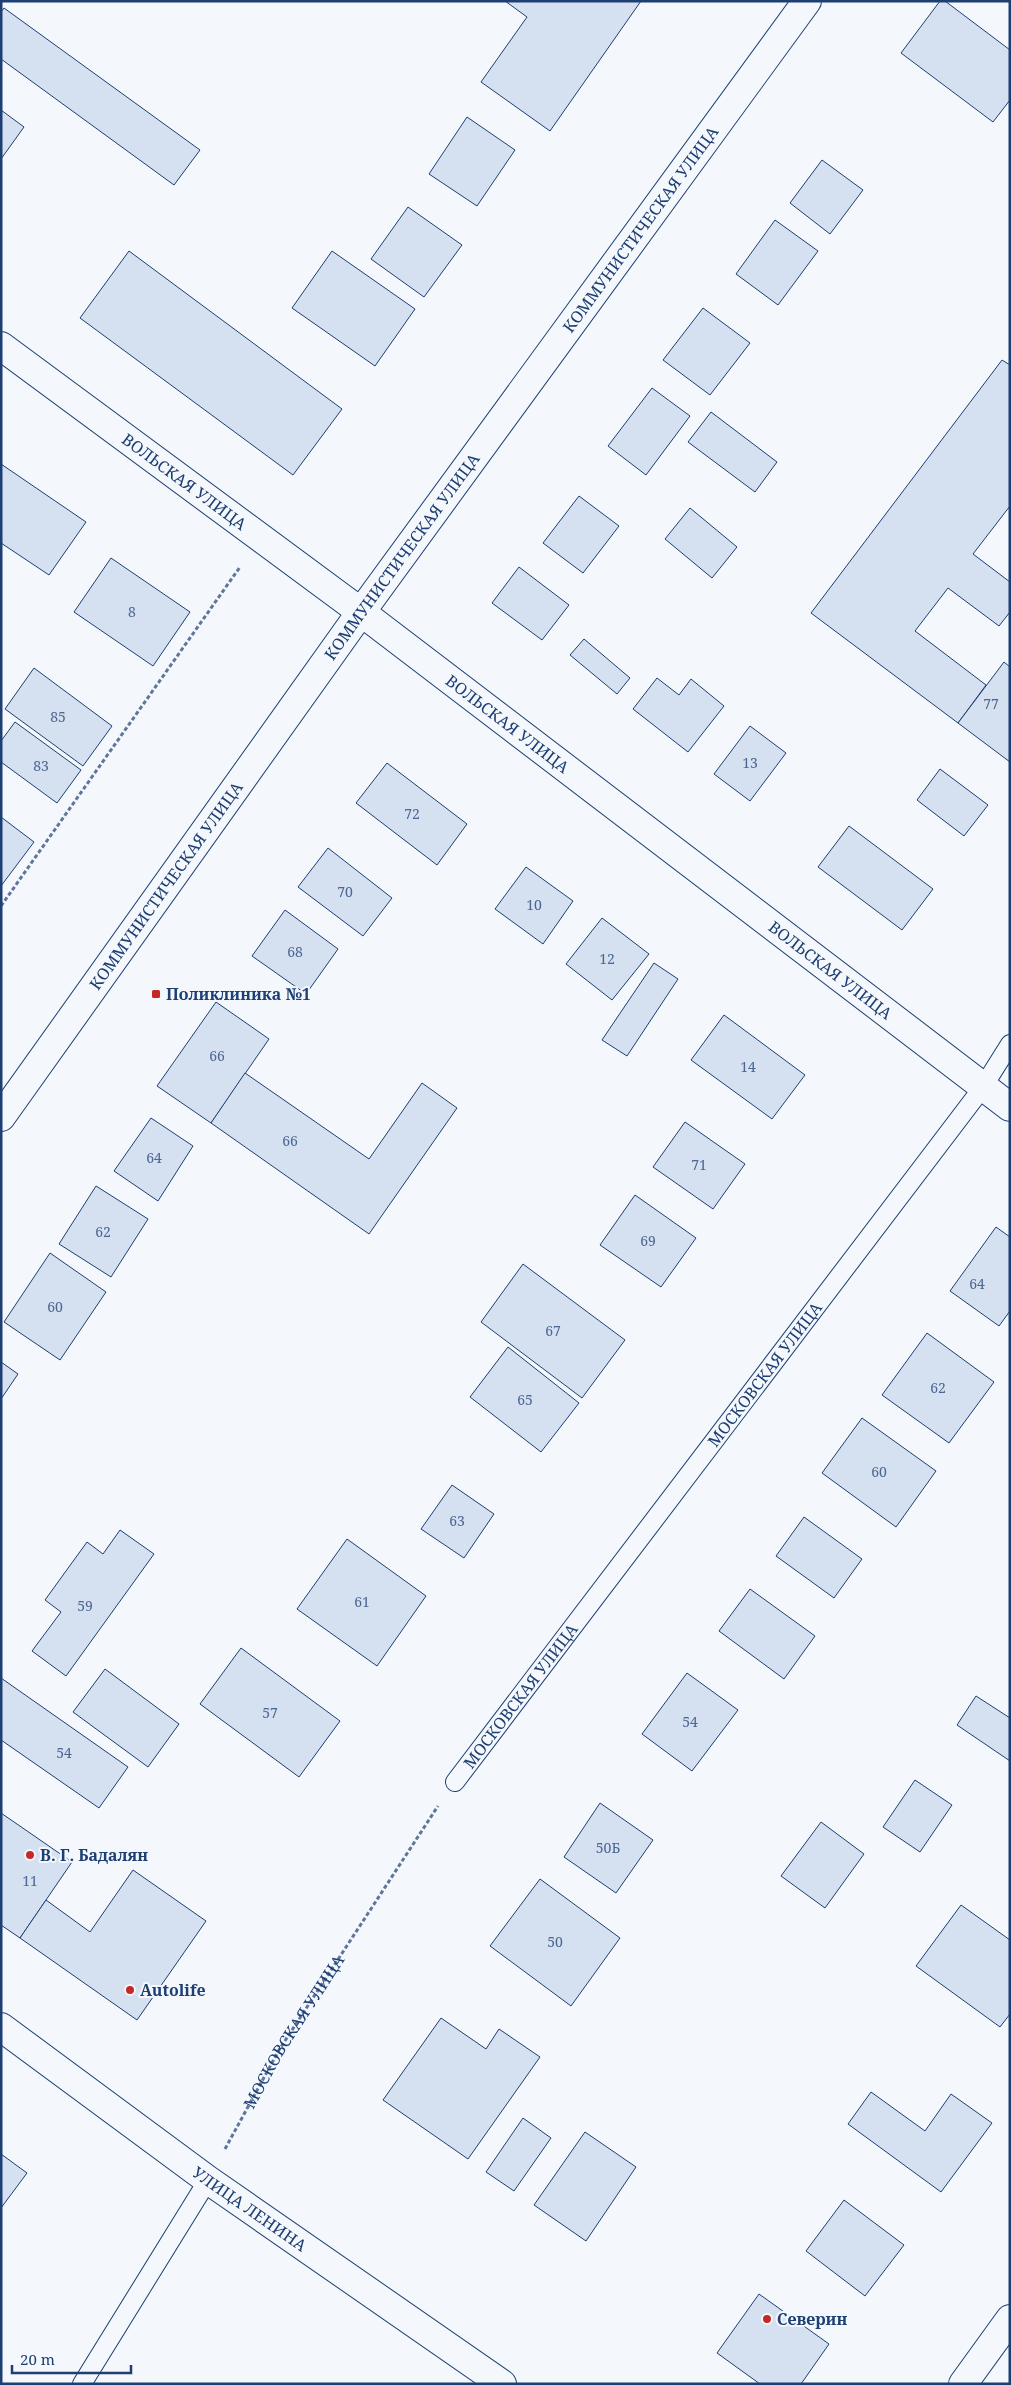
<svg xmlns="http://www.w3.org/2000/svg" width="1011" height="2385" viewBox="0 0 1011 2385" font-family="'Noto Serif',serif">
  <rect width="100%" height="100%" fill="#f4f7fb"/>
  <g fill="#d5e0f0" stroke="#1d3f73">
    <polygon points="505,1 641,1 550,131 481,82 527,17"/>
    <polygon points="940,1 945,1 1010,50 1010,100 993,122 901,53"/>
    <polygon points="4,8 200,150 174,185 1,59 1,12"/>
    <polygon points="1,110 24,127 1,159"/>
    <polygon points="467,117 515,150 477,206 429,174"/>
    <polygon points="822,160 863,190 830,234 790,203"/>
    <polygon points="408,207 462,245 424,297 371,259"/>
    <polygon points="775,220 818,251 778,305 736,274"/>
    <polygon points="129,251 342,409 293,475 80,318"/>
    <polygon points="332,251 415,309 375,366 292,308"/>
    <polygon points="703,308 750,343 710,395 663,360"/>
    <polygon points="1002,360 1010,365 1010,506 973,554 1010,582 1010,612 999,626 948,588 915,631 986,685 958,723 811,613"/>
    <polygon points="652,388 690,416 646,475 608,446"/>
    <polygon points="711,412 777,462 755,492 688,442"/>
    <polygon points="1,464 86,522 49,575 1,543"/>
    <polygon points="579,496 619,526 583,573 543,543"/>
    <polygon points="690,508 737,547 712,578 665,539"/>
    <polygon points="111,558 190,612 153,666 74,612"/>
    <polygon points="519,567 569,605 542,640 492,603"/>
    <polygon points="584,639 630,678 617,694 570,655"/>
    <polygon points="1004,662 1010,667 1010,762 958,723"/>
    <polygon points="34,668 112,726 83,766 5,709"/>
    <polygon points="657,678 679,695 691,679 724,706 688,752 633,709"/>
    <polygon points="15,722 81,770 57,803 1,762 1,741"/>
    <polygon points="750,726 786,753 750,801 714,774"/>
    <polygon points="387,763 467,824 437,865 356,803"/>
    <polygon points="940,769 988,805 964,836 917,800"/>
    <polygon points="1,817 34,842 1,886"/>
    <polygon points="849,826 933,889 902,930 818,867"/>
    <polygon points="328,848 392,898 363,936 298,887"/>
    <polygon points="526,867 573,901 543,944 495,909"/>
    <polygon points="285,910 338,949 306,994 252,956"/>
    <polygon points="602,918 649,954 612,1000 566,964"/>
    <polygon points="654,963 678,979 627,1056 602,1040"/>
    <polygon points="216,1002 269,1039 211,1123 157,1086"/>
    <polygon points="724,1015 805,1075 772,1119 691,1060"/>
    <polygon points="245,1073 369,1159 422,1083 457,1108 369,1234 211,1123"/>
    <polygon points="151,1118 193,1146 158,1201 114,1171"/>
    <polygon points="685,1122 745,1164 713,1209 653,1167"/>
    <polygon points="96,1186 148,1219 111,1277 59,1244"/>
    <polygon points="635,1195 696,1238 661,1287 600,1245"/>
    <polygon points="996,1227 1010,1237 1010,1311 999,1326 950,1291"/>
    <polygon points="50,1253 106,1292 60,1360 4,1322"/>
    <polygon points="523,1264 625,1340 582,1398 481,1322"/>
    <polygon points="927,1333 994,1382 949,1443 882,1395"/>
    <polygon points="508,1347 579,1403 541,1452 470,1397"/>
    <polygon points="1,1362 18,1374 1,1399"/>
    <polygon points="862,1418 936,1471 896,1527 822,1473"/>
    <polygon points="452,1485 494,1514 464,1558 421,1529"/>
    <polygon points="804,1517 862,1559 834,1598 776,1556"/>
    <polygon points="120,1530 154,1554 66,1676 32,1651 61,1612 45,1600 87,1542 103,1554"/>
    <polygon points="347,1539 426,1596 377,1666 297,1609"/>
    <polygon points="750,1589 815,1636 784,1679 719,1631"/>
    <polygon points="241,1648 340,1721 299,1777 200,1704"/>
    <polygon points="105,1669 179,1724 148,1767 73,1712"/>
    <polygon points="687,1673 738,1710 692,1771 642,1734"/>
    <polygon points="1,1678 128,1767 99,1808 1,1740"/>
    <polygon points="976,1696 1010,1718 1010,1761 957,1725"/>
    <polygon points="915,1780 952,1805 920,1852 883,1827"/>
    <polygon points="600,1803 653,1840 616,1893 564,1857"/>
    <polygon points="1,1813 72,1862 20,1938 1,1925"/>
    <polygon points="821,1822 864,1854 825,1908 781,1876"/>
    <polygon points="133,1870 206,1921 137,2020 20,1938 46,1900 90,1932"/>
    <polygon points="540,1879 620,1938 571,2006 490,1946"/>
    <polygon points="961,1905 1010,1940 1010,2014 1000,2027 916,1966"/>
    <polygon points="441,2018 486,2049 499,2029 540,2057 468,2159 383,2100"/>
    <polygon points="871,2092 925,2131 951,2094 992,2123 941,2192 848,2124"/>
    <polygon points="523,2118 551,2138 514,2191 486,2172"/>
    <polygon points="585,2132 636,2167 586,2241 534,2205"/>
    <polygon points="1,2154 27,2173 1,2208"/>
    <polygon points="844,2200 904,2245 865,2296 806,2251"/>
    <polygon points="759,2294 829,2344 801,2384 760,2384 717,2353"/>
  </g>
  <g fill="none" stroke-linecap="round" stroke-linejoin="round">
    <defs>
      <g id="lane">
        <path id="s2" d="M455,1782L983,1087L1010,1044"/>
        <polyline points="82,2384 208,2180"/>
      </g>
      <g id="street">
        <path id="s3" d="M1,346L361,612L1010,1107"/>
        <polyline points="963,2384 1010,2319"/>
      </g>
      <g id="secondary">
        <path id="s4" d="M1,1117L361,612L807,1"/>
        <path id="s5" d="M1,2027L208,2180L502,2384"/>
      </g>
    </defs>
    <use href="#lane" stroke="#1d3f73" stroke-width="20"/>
    <use href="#street" stroke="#1d3f73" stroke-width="30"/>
    <use href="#secondary" stroke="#1d3f73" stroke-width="30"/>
    <g stroke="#5e769c" stroke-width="3" stroke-dasharray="4 2.5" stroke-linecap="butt">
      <polyline points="1,906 240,567"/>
      <path id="s1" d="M225,2149L279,2050L438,1806"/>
    </g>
    <use href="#lane" stroke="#f4f7fb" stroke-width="18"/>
    <use href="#street" stroke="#f4f7fb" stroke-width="28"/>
    <use href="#secondary" stroke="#f4f7fb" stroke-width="28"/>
  </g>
  <g fill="#c62828" stroke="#f4f7fb" stroke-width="2">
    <rect x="151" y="989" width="10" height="10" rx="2.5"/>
    <circle cx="30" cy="1855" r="5"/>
    <circle cx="130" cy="1990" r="5"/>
    <circle cx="767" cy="2319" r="5"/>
  </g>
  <g text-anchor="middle" stroke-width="4" stroke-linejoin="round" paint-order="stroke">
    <g font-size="14" fill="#4b6792">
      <text x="132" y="617">8</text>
      <text x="991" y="709">77</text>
      <text x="58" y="722">85</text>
      <text x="750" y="768">13</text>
      <text x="41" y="771">83</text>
      <text x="412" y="819">72</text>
      <text x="345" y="897">70</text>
      <text x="534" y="910">10</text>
      <text x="295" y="957">68</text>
      <text x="607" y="964">12</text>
      <text x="217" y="1061">66</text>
      <text x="748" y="1072">14</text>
      <text x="290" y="1146">66</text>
      <text x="154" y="1163">64</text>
      <text x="699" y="1170">71</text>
      <text x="103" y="1237">62</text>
      <text x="648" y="1246">69</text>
      <text x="977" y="1289">64</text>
      <text x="55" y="1312">60</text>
      <text x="553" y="1336">67</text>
      <text x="938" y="1393">62</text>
      <text x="525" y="1405">65</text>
      <text x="879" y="1477">60</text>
      <text x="457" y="1526">63</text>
      <text x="362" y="1607">61</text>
      <text x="85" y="1611">59</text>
      <text x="270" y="1718">57</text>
      <text x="690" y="1727">54</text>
      <text x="64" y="1758">54</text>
      <text x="608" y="1853">50Б</text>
      <text x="30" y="1886">11</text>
      <text x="555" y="1947">50</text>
    </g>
    <g font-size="16" fill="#1d3f73" stroke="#f4f7fb">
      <text dy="6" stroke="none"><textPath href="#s4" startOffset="1094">КОММУНИСТИЧЕСКАЯ УЛИЦА</textPath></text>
      <text dy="6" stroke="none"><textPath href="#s3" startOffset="228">ВОЛЬСКАЯ УЛИЦА</textPath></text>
      <text dy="6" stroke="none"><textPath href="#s4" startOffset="689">КОММУНИСТИЧЕСКАЯ УЛИЦА</textPath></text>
      <text dy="6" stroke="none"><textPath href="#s3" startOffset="632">ВОЛЬСКАЯ УЛИЦА</textPath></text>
      <text dy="6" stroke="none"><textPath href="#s4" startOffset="284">КОММУНИСТИЧЕСКАЯ УЛИЦА</textPath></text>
      <text dy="6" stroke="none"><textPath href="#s3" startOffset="1038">ВОЛЬСКАЯ УЛИЦА</textPath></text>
      <text dy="6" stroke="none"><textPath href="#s2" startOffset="512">МОСКОВСКАЯ УЛИЦА</textPath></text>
      <text dy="6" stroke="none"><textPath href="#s2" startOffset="108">МОСКОВСКАЯ УЛИЦА</textPath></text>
      <text dy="6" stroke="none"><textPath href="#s1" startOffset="136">МОСКОВСКАЯ УЛИЦА</textPath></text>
      <text dy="6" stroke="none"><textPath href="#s5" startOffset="308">УЛИЦА ЛЕНИНА</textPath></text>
    </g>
    <g font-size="16" font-weight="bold" fill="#1d3f73" stroke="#f4f7fb" text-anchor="start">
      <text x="166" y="1000">Поликлиника №1</text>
      <text x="40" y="1861">В. Г. Бадалян</text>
      <text x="140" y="1996">Autolife</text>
      <text x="777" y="2325">Северин</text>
    </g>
  </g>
  <rect width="1011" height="2385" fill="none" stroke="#1d3f73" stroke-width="5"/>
  <path d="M12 2365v8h119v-8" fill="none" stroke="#1d3f73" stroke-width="2.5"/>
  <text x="20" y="2365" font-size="15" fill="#1d3f73" stroke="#f4f7fb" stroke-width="4" paint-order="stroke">20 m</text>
</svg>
